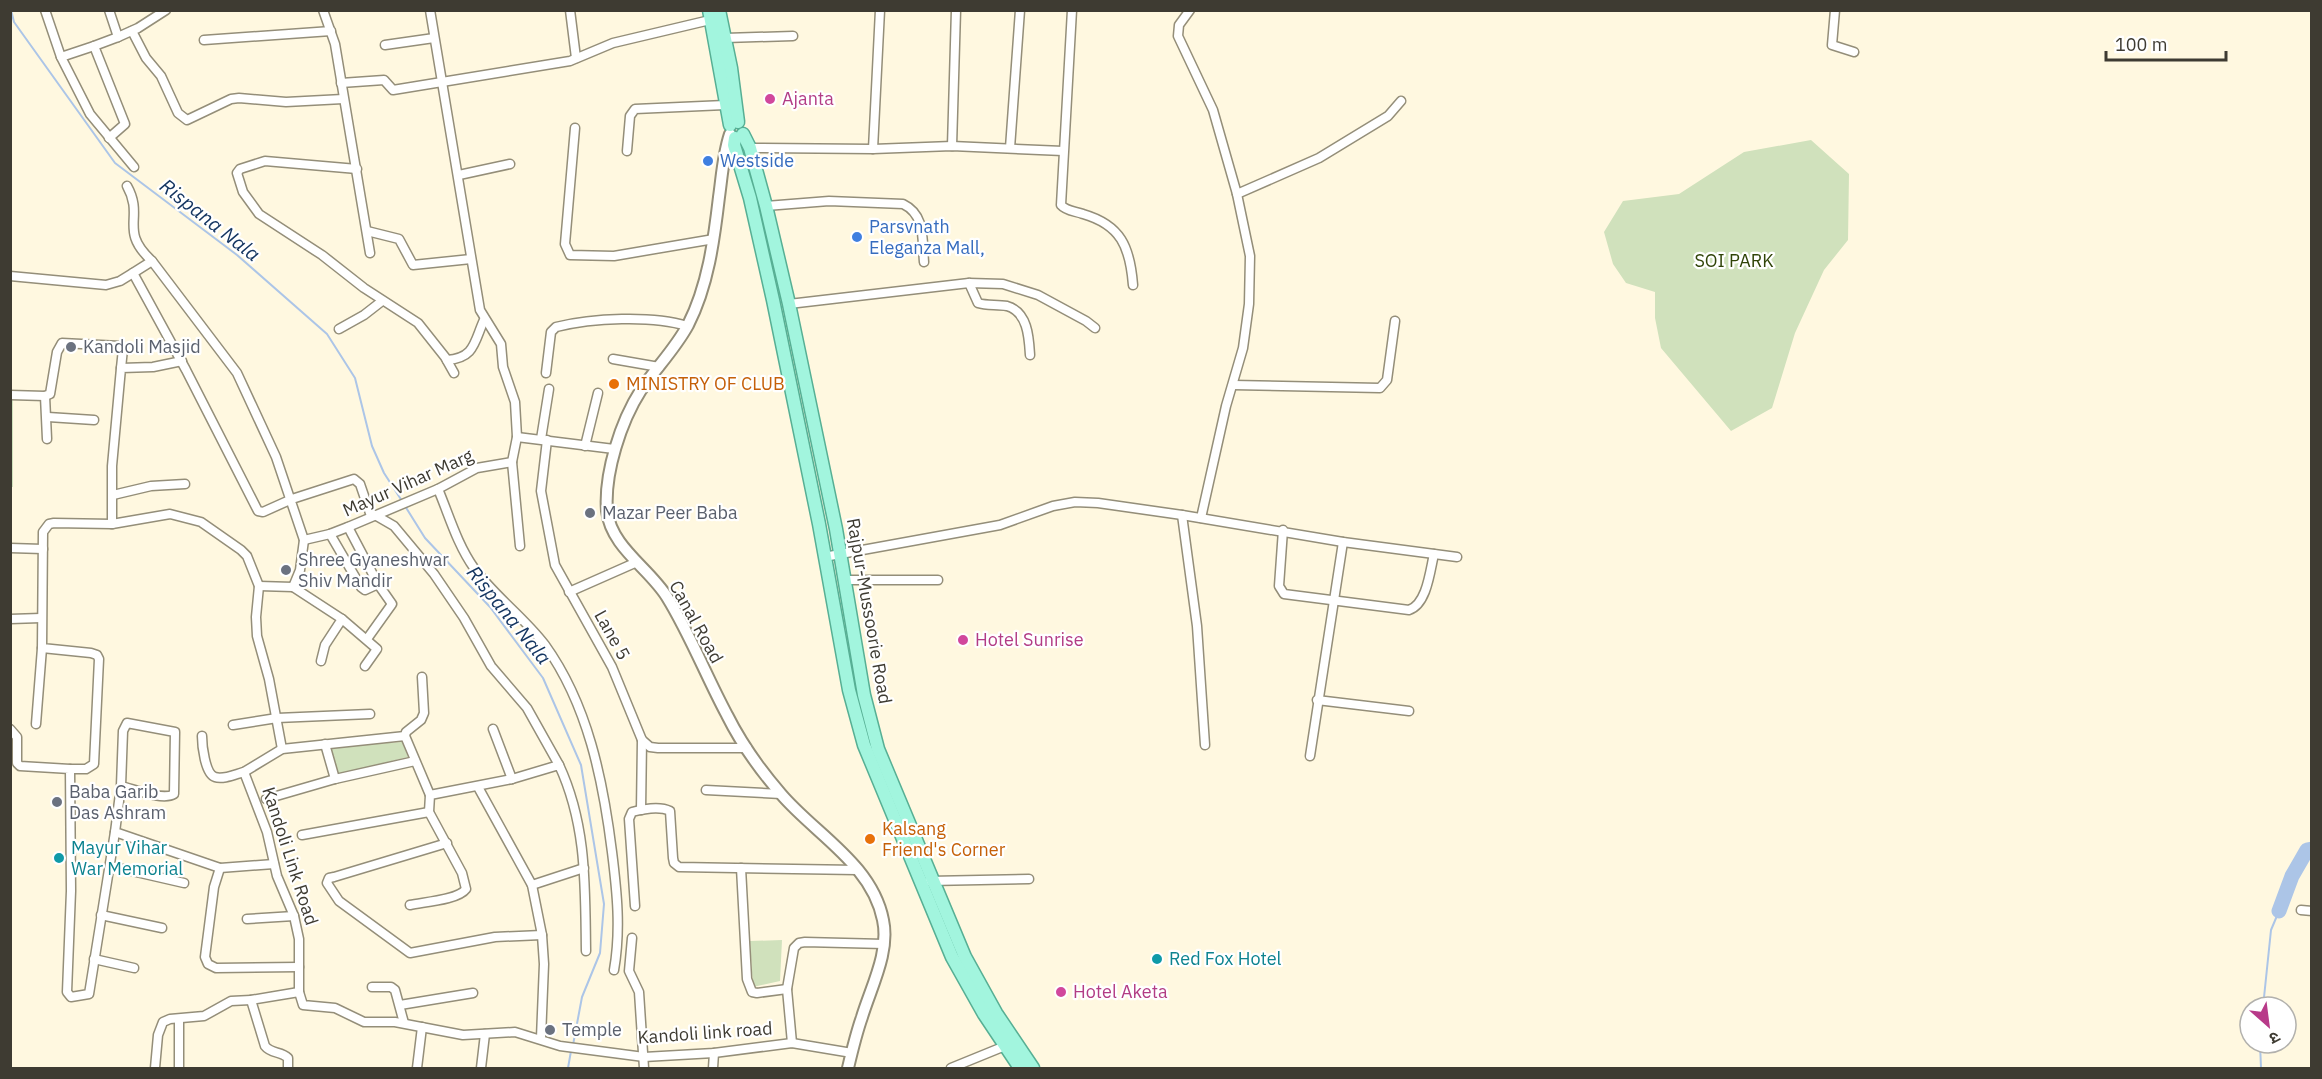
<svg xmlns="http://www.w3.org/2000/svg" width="2322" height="1079" viewBox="0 0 2322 1079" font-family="'IBM Plex Sans','Noto Sans Devanagari',sans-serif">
  <rect width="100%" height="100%" fill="#fff8e0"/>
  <g fill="#d0e1bc">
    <polygon points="1811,140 1849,174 1848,240 1824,270 1795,333 1772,408 1731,431 1661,348 1655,318 1655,292 1626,283 1613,264 1604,232 1623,201 1679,194 1744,152"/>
    <rect x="10" y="398" width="3" height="89"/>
    <polygon points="402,742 408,757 338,774 330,747"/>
    <polygon points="782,940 780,981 753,987 750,941"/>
  </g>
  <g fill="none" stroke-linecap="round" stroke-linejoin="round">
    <g stroke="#acc5e7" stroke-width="2">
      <polyline points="11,10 14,22 115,163 237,255 327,334 355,378 372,446 384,473 402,501"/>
      <polyline points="405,506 425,538 490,607 543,678 581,765 604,904 600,953 582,997 573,1045"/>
      <polyline points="2263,1007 2271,930 2279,911"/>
      <polyline points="2260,1043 2261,1068"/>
      <polyline points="568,1068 571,1051"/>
    </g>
    <polyline stroke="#acc5e7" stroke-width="15" points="2279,911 2292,876 2307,850 2312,849"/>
    <defs>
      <g id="minor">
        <polyline points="45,10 61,57"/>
        <polyline points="323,10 335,44 370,253"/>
        <polyline points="570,10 576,58"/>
        <path d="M1072,10L1061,205C1066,211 1075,211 1083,214C1121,225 1130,247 1133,285"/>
        <polyline points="1190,10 1179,25 1178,36 1213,110 1237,194 1250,256 1249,304 1243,348 1226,406 1201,518"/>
        <polyline points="1835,10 1832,45 1854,52"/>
        <polyline points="132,31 146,58 161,76 178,113 187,120 231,99 239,98 286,102 343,99"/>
        <polyline points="118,37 138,28 166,10"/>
        <polyline points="725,38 793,36"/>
        <polyline points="204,40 331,31"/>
        <polyline points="385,45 434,38"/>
        <polyline points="94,46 61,57 90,114 134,167"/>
        <polyline points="341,83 384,80 393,90 570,61 613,43 710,20"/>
        <polyline points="575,128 565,244 570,255 614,256 714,239"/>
        <polyline points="109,138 125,124 94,46 118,37 109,10"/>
        <polyline points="952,146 956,10"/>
        <polyline points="750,148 873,149 952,146 1063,151"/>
        <polyline points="1010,148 1020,10"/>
        <polyline points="873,149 880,10"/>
        <polyline points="627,151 630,116 635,109 725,105"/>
        <polyline points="357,169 265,161 240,169 237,173 243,192 259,214 322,255 364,288 418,323 445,357 454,373"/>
        <polyline points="459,175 510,164"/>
        <path d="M127,186C145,218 118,230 152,261"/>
        <polyline points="1237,194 1319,158 1388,116 1401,101"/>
        <path d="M766,206L829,201L903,204C926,215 922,240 924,262"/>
        <polyline points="367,231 399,239 413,265 471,259"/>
        <polyline points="10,276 106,285 120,281 133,273"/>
        <path d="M969,283L978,303C987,306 997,304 1007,306C1028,312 1029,338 1030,355"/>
        <polyline points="789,304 969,283 1003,284 1038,295 1086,321 1095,328"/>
        <polyline points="339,329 364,315 382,301"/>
        <polyline points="613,359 659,367"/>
        <path d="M447,360C475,358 474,342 484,320"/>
        <path d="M546,373L551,332L556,327C592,318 652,315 687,326"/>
        <polyline points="1233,385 1380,388 1387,380 1395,321"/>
        <polyline points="10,395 45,396 50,394 57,352 62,343 120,346 123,349 121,368"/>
        <polyline points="45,396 47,439"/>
        <polyline points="48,417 94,420"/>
        <polyline points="517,437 614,449"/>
        <polyline points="541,439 549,389"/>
        <polyline points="547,440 541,491 555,565 612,667 642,740 650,747 658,748 747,748"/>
        <polyline points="585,446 598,393"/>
        <polyline points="512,462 520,546"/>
        <path d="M438,489C449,515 457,544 474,568C494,596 524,617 545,645C588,705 603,780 612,852C617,892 621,930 614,970"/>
        <polyline points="113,495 151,486 185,484"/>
        <polyline points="375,515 394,526 434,574 464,618 491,666 527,708 559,765"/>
        <polyline points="1182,515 1197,626 1205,745"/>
        <polyline points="112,524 112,466 121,368 153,367 182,361"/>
        <polyline points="348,527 378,584 392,604 367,639"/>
        <path d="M1283,530L1279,586L1284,594L1409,610C1427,604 1430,571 1434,554"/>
        <polyline points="330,534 361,587 365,590 378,584"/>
        <polyline points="304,540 330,534 348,527 438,489 477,468 512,462 517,437 515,402 503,367 501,344 480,310 430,10"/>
        <polyline points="10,548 43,549"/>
        <polyline points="824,557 1000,525 1053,506 1075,502 1098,503 1182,515 1343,542 1457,557"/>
        <polyline points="845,582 849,580 938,580"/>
        <polyline points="259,586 293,587 300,570 304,540 276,457 237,373 152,261 133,273 186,370 258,511 263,512 292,499 354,479 360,484 371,516"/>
        <polyline points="293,587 342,619 325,645 321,661"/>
        <polyline points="569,592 637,562"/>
        <polyline points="10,619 41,618"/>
        <polyline points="342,619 377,649 365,666"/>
        <polyline points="422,677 424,713 421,720 406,732 405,736 430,795"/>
        <polyline points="1317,700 1409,711"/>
        <polyline points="36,724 42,648"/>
        <polyline points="233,725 277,718 370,714"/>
        <polyline points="10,729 17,737 17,763 20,766 70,769 71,891 67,992 71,997 89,994 115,832"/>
        <polyline points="493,729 512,779"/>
        <path d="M202,736C202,745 205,774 215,777C223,780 236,774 244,772"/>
        <polyline points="405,736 282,749 244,772 267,832 277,876 294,916 299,939 299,992 303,1005 335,1008 364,1022 395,1022 463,1035 515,1032 560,1046 644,1057 714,1053 792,1043 852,1053"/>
        <polyline points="325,744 335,779 415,761"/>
        <polyline points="1310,756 1343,542"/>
        <polyline points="70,769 86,769 94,764 99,659 97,655 91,653 42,648 43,532 49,524 54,523 112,524 170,514 201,522 241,550 247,556 259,586 256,617 257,636 269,679 282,749"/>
        <path d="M121,786L123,731L127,723L175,732L174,794C163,801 134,789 121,786L115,832L220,868L274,864"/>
        <polyline points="478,787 532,885 542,935 544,964 541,1038"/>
        <polyline points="706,790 781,794"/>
        <polyline points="266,799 335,779"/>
        <polyline points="641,810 642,740"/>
        <polyline points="302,835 429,812"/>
        <polyline points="447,843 334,877 329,878 327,883 339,901 410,953 495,937 542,935"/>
        <polyline points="110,866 184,883"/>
        <polyline points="220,868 214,887 205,957 208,964 216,968 299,967"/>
        <polyline points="741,868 747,979 752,992 757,993 787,989"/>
        <polyline points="929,881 1029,879"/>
        <polyline points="532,885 584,868"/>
        <path d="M410,905C424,902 458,900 466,889L462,873L429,812L430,795L512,779L559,765C587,825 585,886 586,951"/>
        <path d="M635,906L629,819L632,812C643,809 660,806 670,811L673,858L674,863L679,867L857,870"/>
        <polyline points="2301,910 2312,911"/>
        <polyline points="101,915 162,928"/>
        <polyline points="247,919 294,916"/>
        <polyline points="632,938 629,971 639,992 644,1068"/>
        <polyline points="94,959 134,968"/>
        <polyline points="372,987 391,987 395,990 404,1023"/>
        <polyline points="400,1005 473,993"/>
        <polyline points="792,1043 787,989 794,948 799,943 805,942 884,944"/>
        <polyline points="155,1068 158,1035 163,1022 170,1019 204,1016 231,1001 251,1000"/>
        <polyline points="179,1068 179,1019"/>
        <path d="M288,1068V1058C281,1051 271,1054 265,1046L251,1000L299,992"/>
        <polyline points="417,1068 422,1027"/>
        <polyline points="481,1068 485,1034"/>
        <polyline points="713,1068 714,1053"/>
        <polyline points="951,1068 1005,1046"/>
      </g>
      <path id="tertiary" d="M730,134C723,155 722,176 719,197C714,240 708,286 688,325C675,349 656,368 641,390C621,421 604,473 607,511C611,547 649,568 667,597C690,634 706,676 727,715C741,743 761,771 781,794C815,834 872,864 883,920C890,952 871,987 862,1017C856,1034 852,1051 848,1068"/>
      <g id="primary">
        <polyline points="709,10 730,125"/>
        <polyline points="719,10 731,68 738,122"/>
        <polyline points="743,134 750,148 766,206 789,304 836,529 864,695 878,749 965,957 996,1013 1033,1068"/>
        <polyline points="735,138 734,145 750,198 773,300 819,524 849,690 864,745 952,957 984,1014 1020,1068"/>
      </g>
    </defs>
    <use href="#minor" stroke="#948e79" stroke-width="11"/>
    <use href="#tertiary" stroke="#948e79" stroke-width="14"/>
    <use href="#primary" stroke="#57af94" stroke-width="15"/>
    <use href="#minor" stroke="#fff" stroke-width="8"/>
    <use href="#tertiary" stroke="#fff" stroke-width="10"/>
    <use href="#primary" stroke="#a2f5de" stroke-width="12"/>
  </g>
  <g fill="#d1479c" stroke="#fff" stroke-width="2">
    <circle cx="770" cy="99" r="6"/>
    <circle cx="963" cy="640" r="6"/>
    <circle cx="1061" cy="992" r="6"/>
  </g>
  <g fill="#3f7fe0" stroke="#fff" stroke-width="2">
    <circle cx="708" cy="161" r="6"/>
    <circle cx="857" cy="237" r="6"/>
  </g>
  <g fill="#6b7280" stroke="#fff" stroke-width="2">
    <circle cx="71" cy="347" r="6"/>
    <circle cx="590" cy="513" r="6"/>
    <circle cx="286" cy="570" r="6"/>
    <circle cx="57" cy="802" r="6"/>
    <circle cx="550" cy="1030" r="6"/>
  </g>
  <g fill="#e8710a" stroke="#fff" stroke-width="2">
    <circle cx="614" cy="384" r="6"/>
    <circle cx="870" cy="839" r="6"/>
  </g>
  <g fill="#0f9aa8" stroke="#fff" stroke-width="2">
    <circle cx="59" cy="858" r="6"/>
    <circle cx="1157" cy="959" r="6"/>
  </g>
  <g text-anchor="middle" stroke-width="4.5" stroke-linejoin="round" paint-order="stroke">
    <g font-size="18" fill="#b23c85" stroke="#fff" text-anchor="start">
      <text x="782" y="105">Ajanta</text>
      <text x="975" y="646">Hotel Sunrise</text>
      <text x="1073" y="998">Hotel Aketa</text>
    </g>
    <g font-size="18" fill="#366cbe" stroke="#fff" text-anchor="start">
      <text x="720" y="167">Westside</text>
      <text x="869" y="233">Parsvnath<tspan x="869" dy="21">Eleganza Mall,</tspan></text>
    </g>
    <g font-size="18" fill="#304408" stroke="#fff">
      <text x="1734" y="267">SOI PARK</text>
    </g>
    <g font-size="18" fill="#5b616d" stroke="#fff" text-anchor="start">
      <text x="83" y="353">Kandoli Masjid</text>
      <text x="602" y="519">Mazar Peer Baba</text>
      <text x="298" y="566">Shree Gyaneshwar<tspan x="298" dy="21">Shiv Mandir</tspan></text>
      <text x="69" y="798">Baba Garib<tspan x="69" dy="21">Das Ashram</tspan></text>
      <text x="562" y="1036">Temple</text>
    </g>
    <g font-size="18" fill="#c56008" stroke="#fff" text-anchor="start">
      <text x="626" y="390">MINISTRY OF CLUB</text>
      <text x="882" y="835">Kalsang<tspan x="882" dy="21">Friend's Corner</tspan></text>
    </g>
    <g font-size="18" fill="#3e3b32" stroke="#fff">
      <text transform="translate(408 483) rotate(-24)" y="6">Mayur Vihar Marg</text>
      <text transform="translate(869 611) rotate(80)" y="6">Rajpur-Mussoorie Road</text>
      <text transform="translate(696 622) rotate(61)" y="6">Canal Road</text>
      <text transform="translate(612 635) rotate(61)" y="6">Lane 5</text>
      <text transform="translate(290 856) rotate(72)" y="6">Kandoli Link Road</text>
      <text transform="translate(705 1033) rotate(-4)" y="6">Kandoli link road</text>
    </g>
    <g font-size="18" fill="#0d838f" stroke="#fff" text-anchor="start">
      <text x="71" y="854">Mayur Vihar<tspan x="71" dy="21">War Memorial</tspan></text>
      <text x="1169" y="965">Red Fox Hotel</text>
    </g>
    <g font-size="20" font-style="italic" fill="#153661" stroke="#fff">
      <text transform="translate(210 220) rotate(38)" y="7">Rispana Nala</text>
      <text transform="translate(509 615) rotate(51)" y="7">Rispana Nala</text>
    </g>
  </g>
  <rect width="2322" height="1079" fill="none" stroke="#3e3b32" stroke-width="24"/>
  <g transform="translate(2268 1025) rotate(152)"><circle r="28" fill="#ffffff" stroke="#b2b1ad" stroke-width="1.5"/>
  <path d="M0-4.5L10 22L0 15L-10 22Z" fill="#b83a89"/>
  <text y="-9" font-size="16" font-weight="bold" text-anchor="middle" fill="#3e3b32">उ</text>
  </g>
  <path d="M2106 51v9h120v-9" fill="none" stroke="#3e3b32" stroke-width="3"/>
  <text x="2115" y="51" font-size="18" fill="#3e3b32" stroke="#ffffff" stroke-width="4.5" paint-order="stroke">100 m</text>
</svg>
